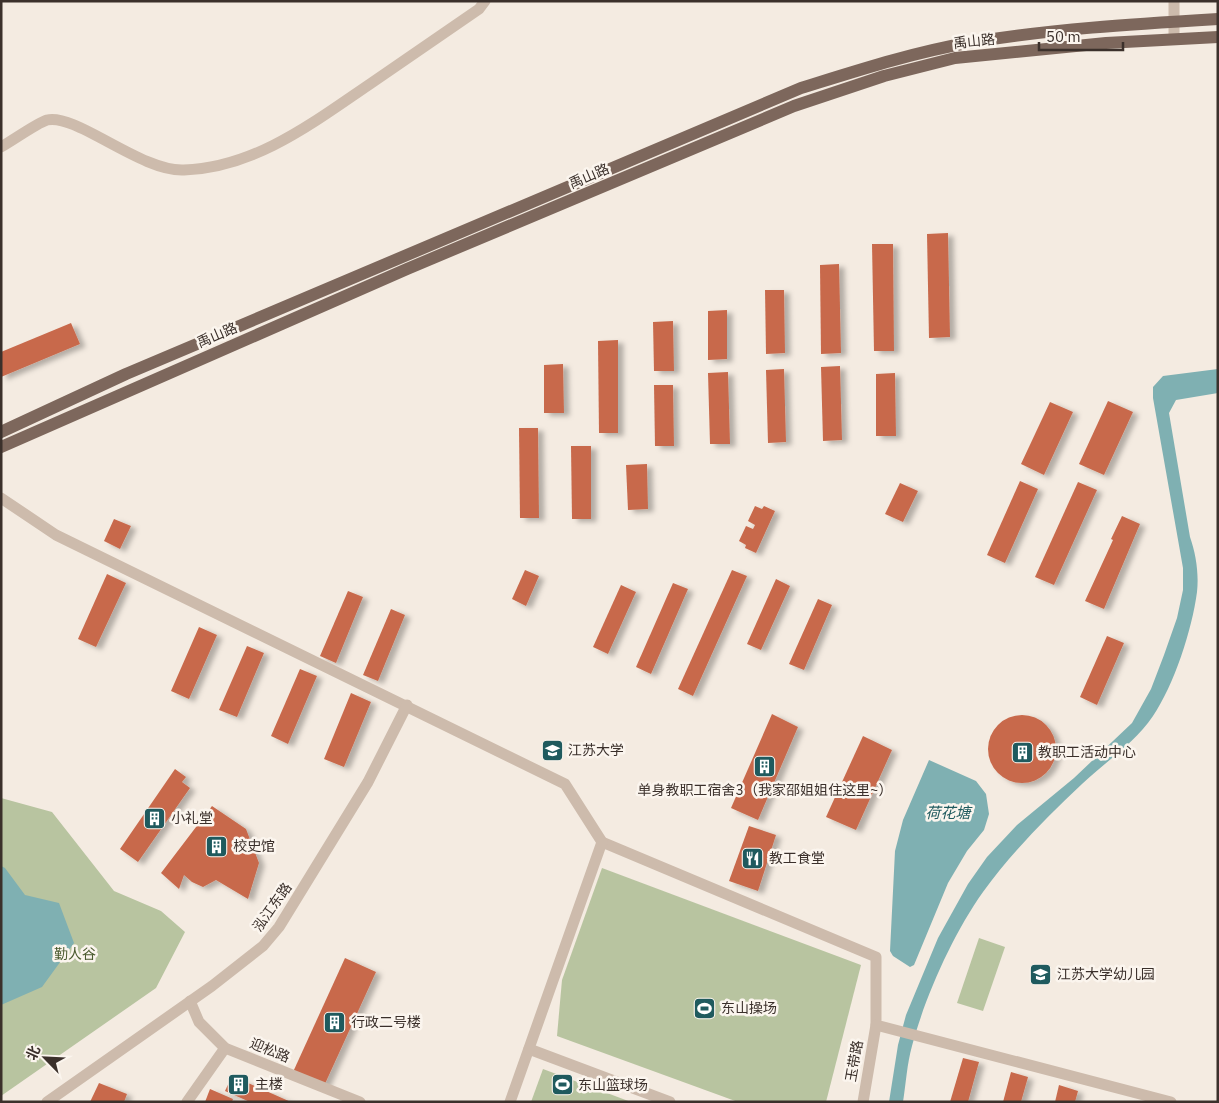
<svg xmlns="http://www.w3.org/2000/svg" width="1219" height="1103" viewBox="0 0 1219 1103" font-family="'IBM Plex Sans','Noto Sans SC',sans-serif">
  <defs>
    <filter id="shadow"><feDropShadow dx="5.5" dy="3" stdDeviation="2.5" flood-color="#0004"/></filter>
  </defs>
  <rect width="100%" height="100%" fill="#f4ebe1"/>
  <g fill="#b8c4a0">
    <polygon points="1,798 52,812 114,891 161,911 185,932 156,988 1,1096"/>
    <polygon points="602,868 861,965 826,1102 738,1102 557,1036 562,980"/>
    <polygon points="979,938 1005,947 983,1011 957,1003"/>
    <polygon points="543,1069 631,1102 531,1102"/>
  </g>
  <g fill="#7fb0b2">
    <path d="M1218,369V393L1176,400L1169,413L1190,537C1196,554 1199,574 1197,592C1192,630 1174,685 1153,716C1135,743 1105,762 1082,784C1047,817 1011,853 983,892C953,934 925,997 912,1046C907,1064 906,1083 903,1102H889L898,1045L906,1015L938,938L968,884L987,857L1017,825L1074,778L1132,723L1151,689L1164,655L1177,618L1183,590V568L1153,398V387L1163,376Z"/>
    <polygon points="929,760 976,781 986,794 989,814 984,830 967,851 948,883 914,965 910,967 893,956 890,951 895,851 903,820"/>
    <polygon points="1,866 5,868 25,895 59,903 74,943 42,987 1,1005"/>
  </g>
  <g fill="#c8694b" filter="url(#shadow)">
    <polygon points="948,233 950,337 929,338 927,234"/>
    <polygon points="872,244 893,244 894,351 874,351"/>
    <polygon points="839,264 841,353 821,354 820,265"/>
    <polygon points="765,290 784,290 785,353 766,354"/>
    <polygon points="727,310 727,359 708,360 708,311"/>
    <polygon points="673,321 674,371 654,371 653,322"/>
    <polygon points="71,323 80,344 1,377 1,352"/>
    <polygon points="618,340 618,433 599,433 598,341"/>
    <polygon points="563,364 564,413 544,413 544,365"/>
    <polygon points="840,366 842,440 823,441 821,367"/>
    <polygon points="784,369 786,442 768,443 766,370"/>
    <polygon points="728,372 730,444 710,444 708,373"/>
    <polygon points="895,373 896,436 876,436 876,374"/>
    <polygon points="654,385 673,385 674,446 655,446"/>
    <polygon points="1108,401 1133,412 1104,475 1079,464"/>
    <polygon points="1050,402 1073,412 1044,475 1021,464"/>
    <polygon points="519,428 538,428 539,518 520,518"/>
    <polygon points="571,446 591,446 591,519 572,519"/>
    <polygon points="647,464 648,509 628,510 626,465"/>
    <polygon points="1020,481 1038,489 1005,563 987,555"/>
    <polygon points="1078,482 1097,490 1054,585 1035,577"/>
    <polygon points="900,483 918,491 903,522 885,514"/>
    <polygon points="755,506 762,509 764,506 775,511 756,553 745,548 746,545 739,541 746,526 753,529 755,525 748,521"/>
    <polygon points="1122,516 1140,524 1104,609 1085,601 1113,540 1111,539"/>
    <polygon points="114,519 131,526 120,549 104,541"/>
    <polygon points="525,570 539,576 526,606 512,599"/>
    <polygon points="732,570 747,576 693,696 678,689"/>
    <polygon points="107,574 126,583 96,647 78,639"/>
    <polygon points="776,579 790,586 761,650 747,644"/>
    <polygon points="673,583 688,589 651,674 636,667"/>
    <polygon points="621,585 636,592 608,654 593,647"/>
    <polygon points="348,591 363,597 336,663 320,656"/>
    <polygon points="818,599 832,605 804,670 789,664"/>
    <polygon points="391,609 405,615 378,681 363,675"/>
    <polygon points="199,627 217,635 189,699 171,691"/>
    <polygon points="1107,636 1124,643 1097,705 1080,697"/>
    <polygon points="247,646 264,653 237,717 219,710"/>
    <polygon points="300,669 317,676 288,744 271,736"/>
    <polygon points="351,693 371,702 344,767 324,759"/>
    <polygon points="772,714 798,727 758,820 731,808"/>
    <circle cx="1022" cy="749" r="34"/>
    <polygon points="863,736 892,750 856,830 826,817"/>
    <polygon points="175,769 186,777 182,782 190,788 138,862 120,849"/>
    <polygon points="212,806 246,829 259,863 248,899 216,880 203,887 192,882 184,875 179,889 161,873"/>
    <polygon points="749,826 776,835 758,891 729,881"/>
    <polygon points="345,958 376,972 324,1086 293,1072"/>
    <polygon points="963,1058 979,1062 968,1102 950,1102"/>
    <polygon points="1011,1072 1028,1077 1021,1102 1003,1102"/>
    <polygon points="232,1076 291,1102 250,1102 225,1091"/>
    <polygon points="99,1083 127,1094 124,1102 90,1102"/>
    <polygon points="1059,1085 1078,1091 1075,1102 1055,1102"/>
    <polygon points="210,1089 233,1099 232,1102 205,1102"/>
  </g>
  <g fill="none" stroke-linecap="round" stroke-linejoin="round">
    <g stroke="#cdbbac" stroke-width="11">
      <polyline points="1174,39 1174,1"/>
      <path d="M1,147C12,141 37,123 47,120C76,113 141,172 184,170C255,168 314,122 370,84C406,59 443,34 479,9L485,1"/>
      <polyline points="1,498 56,535 565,784 602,842 876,957 876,1025 1171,1102"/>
      <polyline points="190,1001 199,1022 225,1048 360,1102"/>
      <polyline points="529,1049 670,1102"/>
      <polyline points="47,1102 212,986 263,946 279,927 368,782 407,705"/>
      <polyline points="187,1102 225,1048"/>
      <polyline points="510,1102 602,842"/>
      <polyline points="863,1102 876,1025"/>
    </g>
    <g stroke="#7d675c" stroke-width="12">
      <path d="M1,432L126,374L801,88C856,71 911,53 967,43C1050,29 1134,24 1218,19"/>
      <polyline points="1,447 407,269 794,106 884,76 955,58 1106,43 1218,37"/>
    </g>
  </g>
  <defs>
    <symbol id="university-square" viewBox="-11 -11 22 22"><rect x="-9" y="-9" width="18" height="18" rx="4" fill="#1f5a5e" stroke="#fbf5ee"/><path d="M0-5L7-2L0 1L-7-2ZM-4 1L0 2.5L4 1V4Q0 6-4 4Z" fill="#fff"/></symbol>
    <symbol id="building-square" viewBox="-11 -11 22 22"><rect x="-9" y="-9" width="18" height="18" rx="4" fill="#1f5a5e" stroke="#fbf5ee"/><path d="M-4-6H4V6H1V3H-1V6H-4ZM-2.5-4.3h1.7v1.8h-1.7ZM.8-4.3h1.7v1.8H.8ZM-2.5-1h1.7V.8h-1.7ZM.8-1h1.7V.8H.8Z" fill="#fff"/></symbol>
    <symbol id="restaurant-square" viewBox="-11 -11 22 22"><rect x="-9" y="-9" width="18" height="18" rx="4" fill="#1f5a5e" stroke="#fbf5ee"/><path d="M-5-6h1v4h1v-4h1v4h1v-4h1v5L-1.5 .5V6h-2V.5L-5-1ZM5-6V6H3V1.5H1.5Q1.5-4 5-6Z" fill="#fff"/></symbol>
    <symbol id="school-square" viewBox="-11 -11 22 22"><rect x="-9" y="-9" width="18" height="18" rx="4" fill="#1f5a5e" stroke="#fbf5ee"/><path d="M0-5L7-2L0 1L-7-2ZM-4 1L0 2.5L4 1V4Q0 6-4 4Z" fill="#fff"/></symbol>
    <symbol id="stadium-square" viewBox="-11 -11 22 22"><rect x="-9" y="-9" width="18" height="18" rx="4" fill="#1f5a5e" stroke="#fbf5ee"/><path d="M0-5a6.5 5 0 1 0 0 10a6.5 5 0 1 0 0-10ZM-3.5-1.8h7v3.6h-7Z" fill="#fff"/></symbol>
  </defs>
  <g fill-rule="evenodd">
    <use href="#university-square" x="540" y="738" width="25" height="25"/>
    <use href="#building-square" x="1010" y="740" width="25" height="25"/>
    <use href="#building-square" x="752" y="754" width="25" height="25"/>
    <use href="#building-square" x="142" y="806" width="25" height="25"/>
    <use href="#building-square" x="204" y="834" width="25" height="25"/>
    <use href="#restaurant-square" x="740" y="846" width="25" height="25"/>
    <use href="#school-square" x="1028" y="962" width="25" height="25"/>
    <use href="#stadium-square" x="692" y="996" width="25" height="25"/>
    <use href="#building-square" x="322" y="1010" width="25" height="25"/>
    <use href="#building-square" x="226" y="1072" width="25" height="25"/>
    <use href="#stadium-square" x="550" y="1072" width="25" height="25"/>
  </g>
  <g text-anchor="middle" stroke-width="5" stroke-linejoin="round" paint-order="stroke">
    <g font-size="14" fill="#3b302b" stroke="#fbf5ee">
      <text transform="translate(974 41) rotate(-6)" y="5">禹山路</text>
      <text transform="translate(589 176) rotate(-23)" y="5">禹山路</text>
      <text transform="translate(217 335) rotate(-23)" y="5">禹山路</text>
      <text transform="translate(272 907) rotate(-55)" y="5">泓江东路</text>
      <text transform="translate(270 1050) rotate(22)" y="5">迎松路</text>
      <text transform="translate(854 1061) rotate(-80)" y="5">玉带路</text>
    </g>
    <g font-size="14" fill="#3b302b" stroke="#fbf5ee" text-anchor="start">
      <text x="568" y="755">江苏大学</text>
      <text x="1038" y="757">教职工活动中心</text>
      <text x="765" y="795" text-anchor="middle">单身教职工宿舍3（我家邵姐姐住这里~）</text>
      <text x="171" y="823">小礼堂</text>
      <text x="233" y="851">校史馆</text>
      <text x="769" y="863">教工食堂</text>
      <text x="1057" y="979">江苏大学幼儿园</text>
      <text x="721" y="1013">东山操场</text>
      <text x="351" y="1027">行政二号楼</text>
      <text x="255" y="1089">主楼</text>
      <text x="578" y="1090">东山篮球场</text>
    </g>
    <g font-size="14" fill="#4a5a2e" stroke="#fbf5ee">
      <text x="75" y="959">勤人谷</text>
    </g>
    <g font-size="15" font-style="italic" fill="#1f5a5e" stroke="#fbf5ee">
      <text x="948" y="818">荷花塘</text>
    </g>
  </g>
  <rect width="1219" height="1103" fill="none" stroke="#3b302b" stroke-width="5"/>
  <g transform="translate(45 1058) rotate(294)" stroke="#fbf5ee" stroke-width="4" paint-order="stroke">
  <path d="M0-4L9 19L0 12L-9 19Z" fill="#3b302b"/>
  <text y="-8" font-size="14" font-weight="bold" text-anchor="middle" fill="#3b302b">北</text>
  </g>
  <path d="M1039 42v8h84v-8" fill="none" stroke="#3b302b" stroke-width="2.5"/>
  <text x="1046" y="42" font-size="15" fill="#3b302b" stroke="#fbf5ee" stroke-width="4" paint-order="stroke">50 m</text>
</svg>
